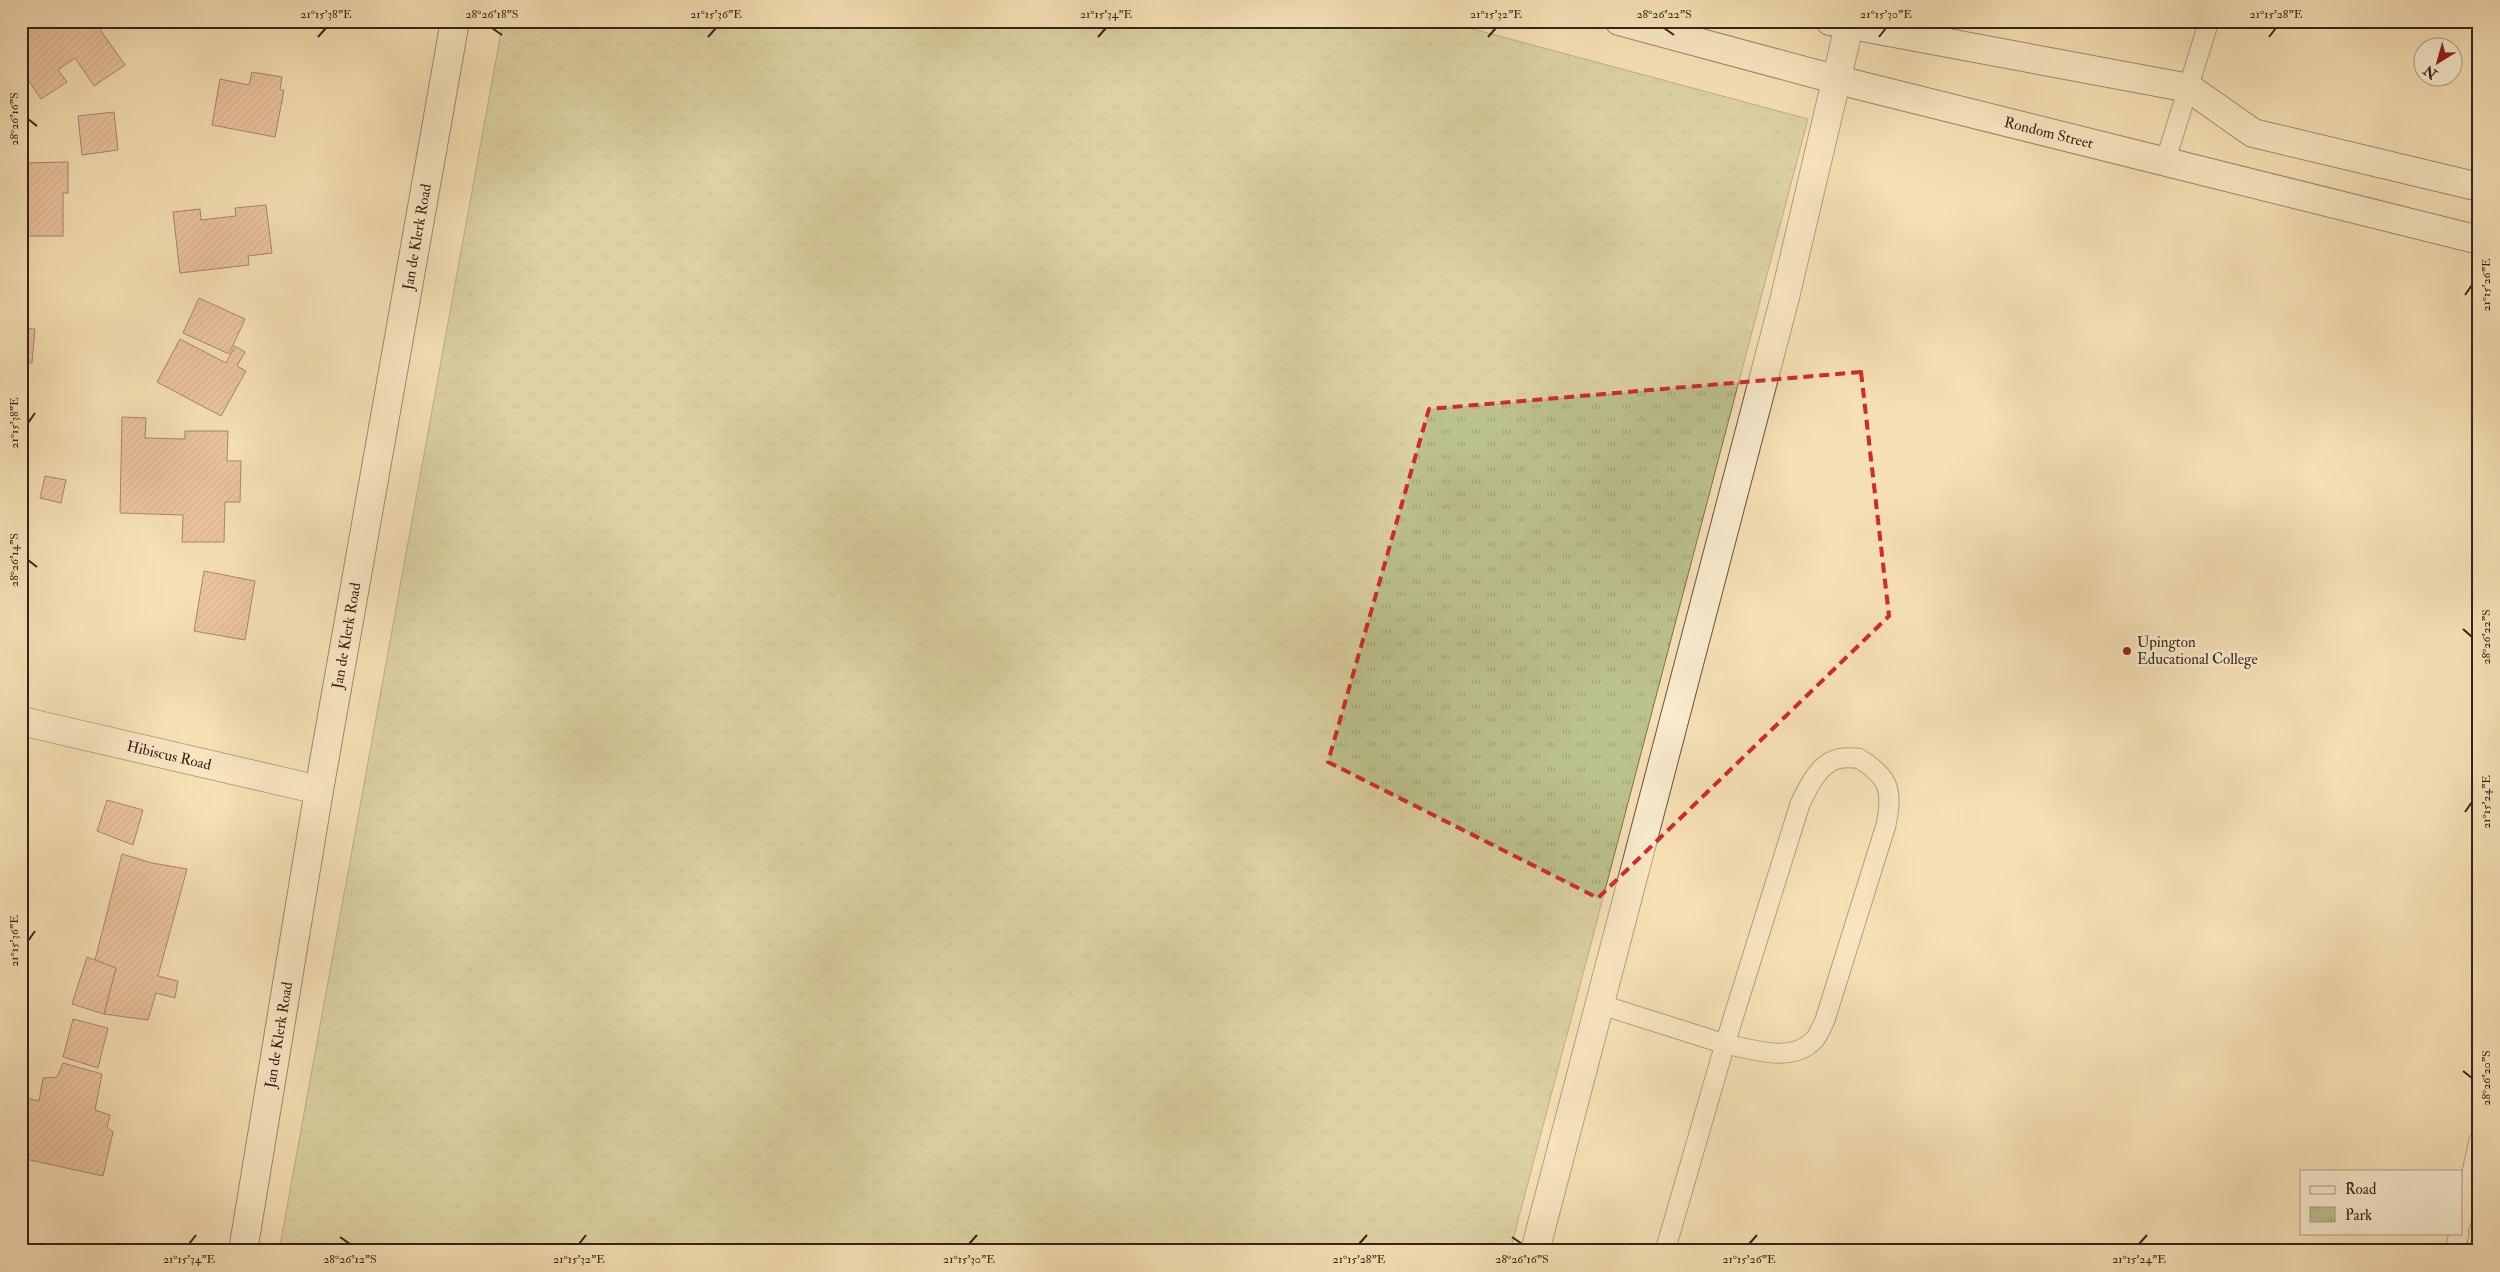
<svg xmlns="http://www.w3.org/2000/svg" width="2500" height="1272" viewBox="0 0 2500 1272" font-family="'IM FELL Double Pica',serif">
  <defs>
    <pattern id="park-tufts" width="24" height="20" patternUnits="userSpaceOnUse" patternTransform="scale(1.25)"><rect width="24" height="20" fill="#bcc28d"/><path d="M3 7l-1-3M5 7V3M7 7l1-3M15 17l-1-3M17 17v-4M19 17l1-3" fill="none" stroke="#a2a679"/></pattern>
    <pattern id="building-hatch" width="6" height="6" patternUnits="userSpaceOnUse" patternTransform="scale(1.25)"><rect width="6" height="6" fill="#e3a585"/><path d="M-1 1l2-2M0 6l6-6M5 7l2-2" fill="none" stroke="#b9866c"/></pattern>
  </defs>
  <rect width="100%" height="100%" fill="#f5e0b4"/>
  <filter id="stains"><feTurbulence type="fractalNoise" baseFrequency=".004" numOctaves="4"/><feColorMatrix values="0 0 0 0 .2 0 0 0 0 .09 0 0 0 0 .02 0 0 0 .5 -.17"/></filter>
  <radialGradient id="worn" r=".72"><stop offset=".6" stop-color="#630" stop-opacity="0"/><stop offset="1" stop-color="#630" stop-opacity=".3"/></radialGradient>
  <polygon fill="url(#park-tufts)" stroke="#7a7254" points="503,21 1443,21 1808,119 1510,1251 279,1251"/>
  <g fill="url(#building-hatch)" stroke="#38221a">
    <polygon points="21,21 94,21 125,65 94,86 75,58 58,70 67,82 41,99 26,77 21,81"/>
    <polygon points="252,72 282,77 280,90 284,90 275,137 212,125 220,79 249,85"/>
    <polygon points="114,112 118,150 82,155 78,116"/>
    <polygon points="68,162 68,193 63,193 63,236 21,236 21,163"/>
    <polygon points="266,205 272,253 248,256 249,265 180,273 173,212 200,209 201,220 236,216 235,208"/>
    <polygon points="199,298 245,319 229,354 183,333"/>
    <polygon points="21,328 35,329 32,363 21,362"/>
    <polygon points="180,339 226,363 235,346 245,352 237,366 246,371 221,416 157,382"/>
    <polygon points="122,417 146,418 145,438 185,439 185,431 228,431 227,461 241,461 240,502 225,502 224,542 182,542 183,515 120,513"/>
    <polygon points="45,476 66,480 61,503 40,498"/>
    <polygon points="204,571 255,581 245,640 194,631"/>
    <polygon points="107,800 143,810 133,845 97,831"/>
    <polygon points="122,854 152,863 187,869 158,976 178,981 175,998 156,993 148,1020 104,1014 116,968 95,960"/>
    <polygon points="87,957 116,968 104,1014 72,1004"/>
    <polygon points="73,1019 108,1028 98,1068 63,1057"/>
    <polygon points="63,1063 102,1074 95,1110 110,1115 107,1127 113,1132 103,1176 21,1158 21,1097 39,1101 43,1078 57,1077"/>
  </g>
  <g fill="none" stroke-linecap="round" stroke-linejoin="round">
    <defs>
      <g id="lane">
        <polyline points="2165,162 2209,21"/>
        <path d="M1858,758C1890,777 1893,791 1886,825L1825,1020C1822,1026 1819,1035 1814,1040C1792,1064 1752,1049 1725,1044L1800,804C1807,789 1819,763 1838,759C1844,757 1852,758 1858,758Z"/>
        <polyline points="1599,1004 1725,1044 1665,1251"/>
        <polyline points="2461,1223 2479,1140"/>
        <polyline points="2455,1251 2459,1233"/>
      </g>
      <g id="street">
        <path id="s1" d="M21,721L319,790"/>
        <polyline points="1535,1251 1785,297 1849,26"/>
      </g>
      <g id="secondary">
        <path id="s2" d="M1619,21L1838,80L2479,240"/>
        <polyline points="1830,21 2189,88 2253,133 2479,187"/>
        <path id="s3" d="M243,1251L319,790L455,21"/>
      </g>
    </defs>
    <use href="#lane" stroke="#675240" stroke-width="21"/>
    <use href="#street" stroke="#675240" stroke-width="30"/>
    <use href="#secondary" stroke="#38221a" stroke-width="30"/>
    <use href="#lane" stroke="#f8ebce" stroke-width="19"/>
    <use href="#street" stroke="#f8ebce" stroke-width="28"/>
    <use href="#secondary" stroke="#f8ebce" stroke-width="28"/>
  </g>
  <path d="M0 0H2500V1272H0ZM1861,372L1889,616L1598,898L1328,762L1429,409Z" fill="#f5e0b4" fill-opacity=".55" fill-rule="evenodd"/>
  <path fill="none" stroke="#d62828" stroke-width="4" stroke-dasharray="10 6" stroke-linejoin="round" d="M1861,372L1889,616L1598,898L1328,762L1429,409Z"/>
  <path fill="none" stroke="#38221a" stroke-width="2" d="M492,28L502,35M1664,28L1674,35M318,37L326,28M708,37L716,28M1098,37L1106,28M1488,37L1496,28M1879,37L1886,28M2269,37L2276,28M28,119L37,126M2465,295L2472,285M28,423L35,413M28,560L37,567M2463,629L2472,637M2465,812L2472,802M28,941L35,931M2463,1071L2472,1078M340,1237L350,1244M1512,1237L1522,1244M189,1244L196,1235M579,1244L586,1235M969,1244L977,1235M1359,1244L1367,1235M1749,1244L1757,1235M2139,1244L2147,1235"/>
  <circle fill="#8f2418" stroke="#f8ebce" stroke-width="2" cx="2127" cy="651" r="5"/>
  <g text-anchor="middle" stroke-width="5" stroke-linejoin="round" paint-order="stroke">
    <g font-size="15" fill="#38221a" stroke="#f8ebce">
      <text dy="5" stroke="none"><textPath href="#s2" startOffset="444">Rondom Street</textPath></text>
      <text dy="5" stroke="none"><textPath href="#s3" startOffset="1029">Jan de Klerk Road</textPath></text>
      <text dy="5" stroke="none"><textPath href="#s3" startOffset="624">Jan de Klerk Road</textPath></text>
      <text dy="5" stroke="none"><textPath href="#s1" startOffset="152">Hibiscus Road</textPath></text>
      <text dy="5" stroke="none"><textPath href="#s3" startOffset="219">Jan de Klerk Road</textPath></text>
    </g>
    <g font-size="15" fill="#38221a" stroke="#f8ebce" text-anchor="start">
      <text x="2137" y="647">Upington<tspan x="2137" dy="17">Educational College</tspan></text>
    </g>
  </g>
  <rect width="2500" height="1272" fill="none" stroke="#f5e0b4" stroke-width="55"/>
  <rect x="2300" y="1170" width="162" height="65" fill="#f8ebce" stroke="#ab9b86"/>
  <rect x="2310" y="1186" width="25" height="8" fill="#f8ebce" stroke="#ab9b86"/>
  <text x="2345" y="1194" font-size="15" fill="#38221a">Road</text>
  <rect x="2310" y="1207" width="25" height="15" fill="url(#park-tufts)" stroke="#ab9b86"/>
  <text x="2345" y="1220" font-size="15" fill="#38221a">Park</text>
  <g transform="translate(2438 62) rotate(217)"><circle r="24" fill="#f8ebce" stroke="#ab9b86"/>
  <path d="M0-4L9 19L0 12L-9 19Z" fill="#8f2418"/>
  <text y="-8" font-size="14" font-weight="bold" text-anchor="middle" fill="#38221a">N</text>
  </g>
  <rect x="28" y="28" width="2444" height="1216" fill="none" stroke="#38221a" stroke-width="2"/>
  <g font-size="12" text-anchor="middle" fill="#38221a">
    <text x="326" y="18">21°15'38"E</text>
    <text x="492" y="18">28°26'18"S</text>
    <text x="716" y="18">21°15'36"E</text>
    <text x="1106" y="18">21°15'34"E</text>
    <text x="1496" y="18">21°15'32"E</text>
    <text x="1664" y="18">28°26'22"S</text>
    <text x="1886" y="18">21°15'30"E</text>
    <text x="2276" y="18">21°15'28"E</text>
    <text transform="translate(14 119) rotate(-90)" y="4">28°26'16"S</text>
    <text transform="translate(2486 285) rotate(-90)" y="4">21°15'26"E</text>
    <text transform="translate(14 423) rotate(-90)" y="4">21°15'38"E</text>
    <text transform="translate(14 560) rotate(-90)" y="4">28°26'14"S</text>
    <text transform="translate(2486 637) rotate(-90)" y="4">28°26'22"S</text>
    <text transform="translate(2486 802) rotate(-90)" y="4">21°15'24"E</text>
    <text transform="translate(14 941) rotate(-90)" y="4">21°15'36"E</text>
    <text transform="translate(2486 1078) rotate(-90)" y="4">28°26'20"S</text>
    <text x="189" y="1263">21°15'34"E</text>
    <text x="350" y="1263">28°26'12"S</text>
    <text x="579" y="1263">21°15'32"E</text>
    <text x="969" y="1263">21°15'30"E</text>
    <text x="1359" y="1263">21°15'28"E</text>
    <text x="1522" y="1263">28°26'16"S</text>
    <text x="1749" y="1263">21°15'26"E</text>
    <text x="2139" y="1263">21°15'24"E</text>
  </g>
  <rect width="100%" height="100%" filter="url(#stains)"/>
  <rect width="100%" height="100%" fill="url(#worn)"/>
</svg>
